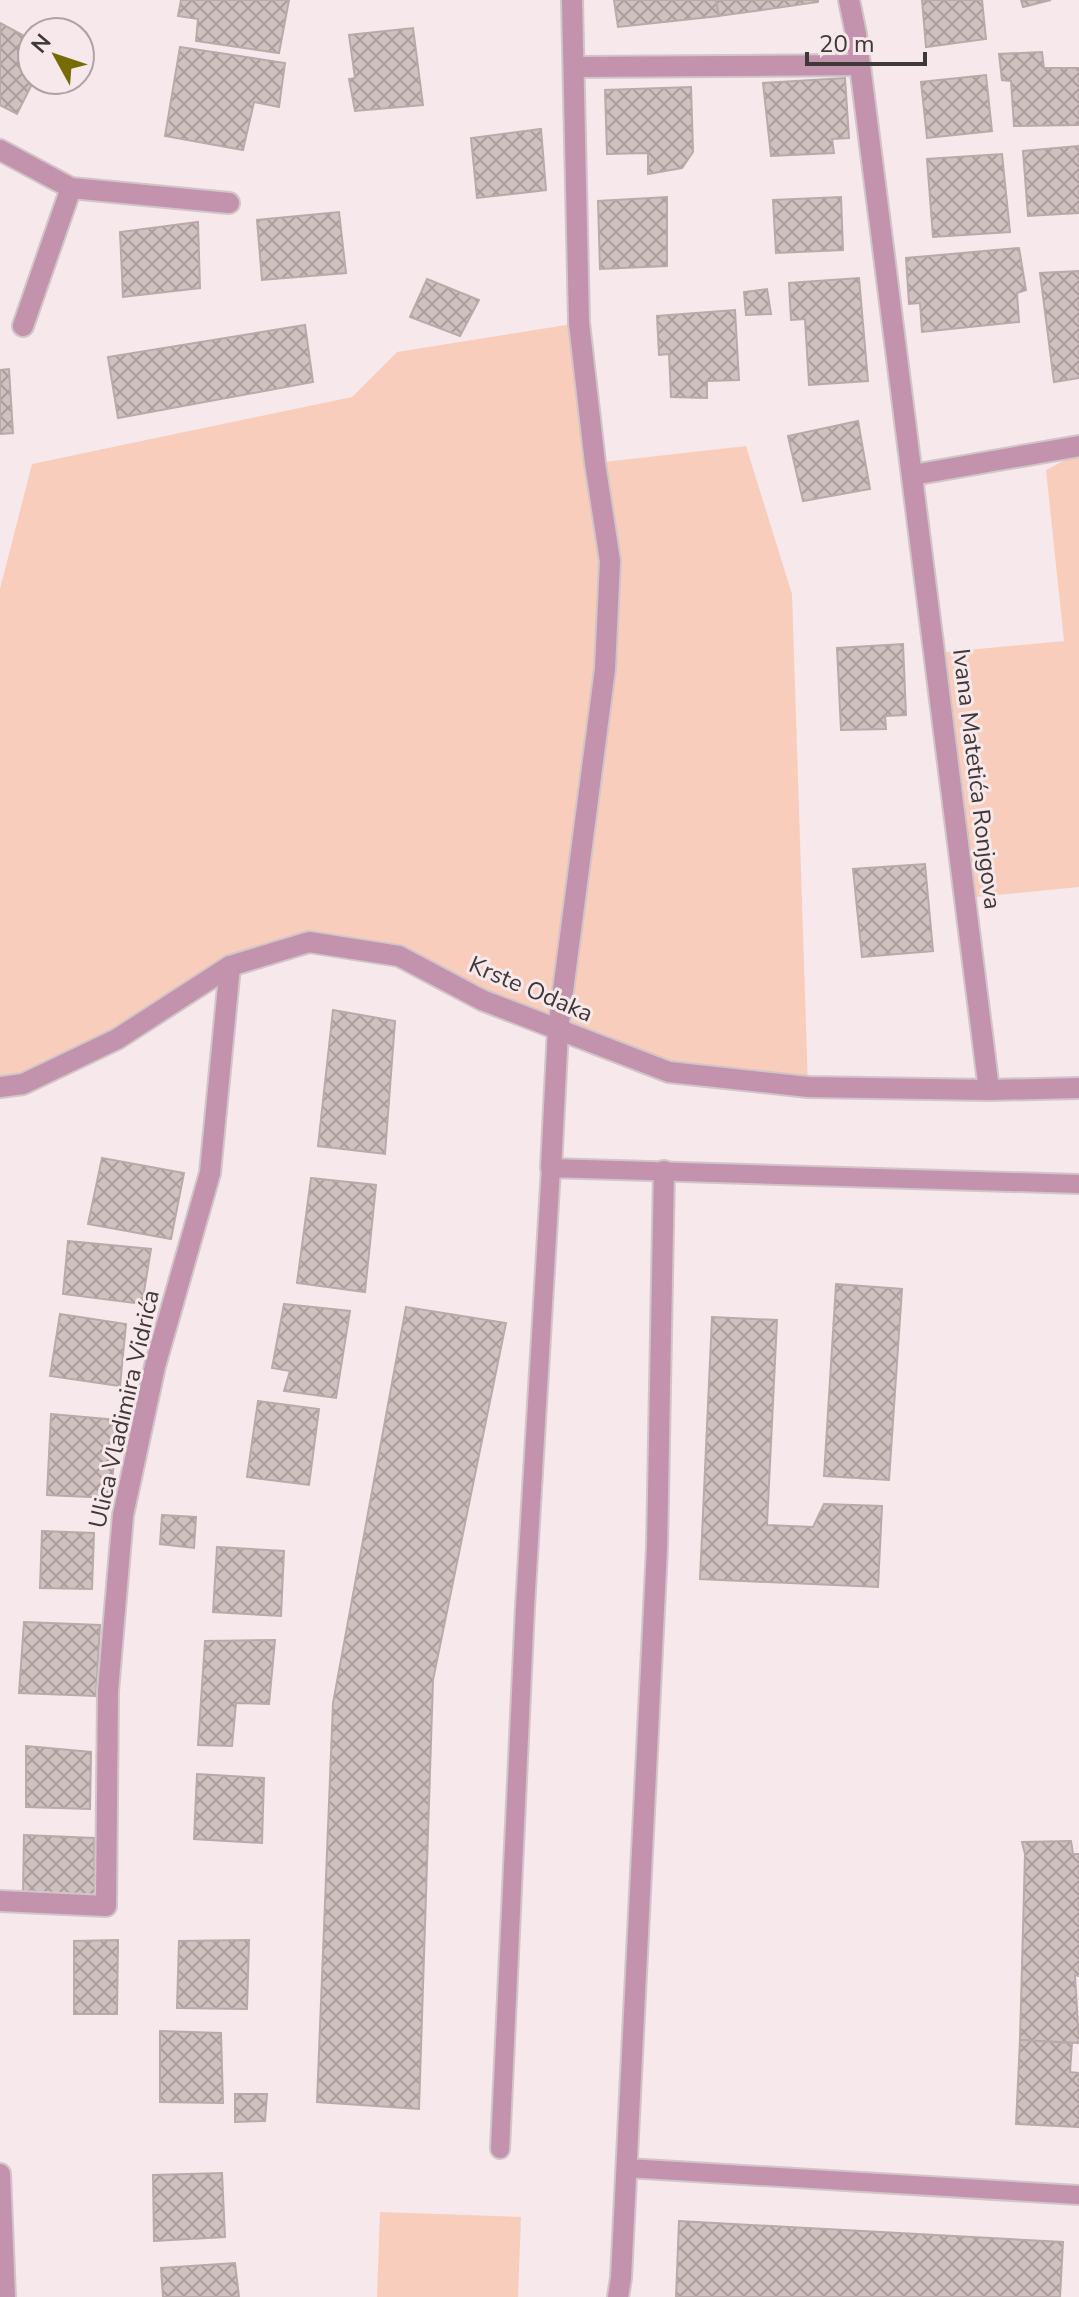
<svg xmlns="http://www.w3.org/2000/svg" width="1079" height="2297" viewBox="0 0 1079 2297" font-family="'Nunito Sans',sans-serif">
  <defs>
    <pattern id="building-cross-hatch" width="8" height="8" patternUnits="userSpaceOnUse" patternTransform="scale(2)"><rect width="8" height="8" fill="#d0c1c0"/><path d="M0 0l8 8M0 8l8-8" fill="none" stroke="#aa9e9d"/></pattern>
  </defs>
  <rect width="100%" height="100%" fill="#f7e8eb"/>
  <g fill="#f9cdbb">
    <polygon points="579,323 595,463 746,446 792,594 808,1087 669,1072 399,956 309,942 230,966 117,1039 0,1087 0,589 32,464 352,397 397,352"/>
    <polygon points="1079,453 1079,887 966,898 935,653 1064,641 1046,470"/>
    <polygon points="380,2212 521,2217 518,2297 377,2297"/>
  </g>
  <g fill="url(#building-cross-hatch)" stroke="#b9aaa9" stroke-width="2">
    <polygon points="181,0 289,0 279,53 196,41 198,19 178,16"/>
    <polygon points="614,0 716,0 719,16 618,27"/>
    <polygon points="716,0 818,0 818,2 719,16"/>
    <polygon points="922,0 982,0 986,39 926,47"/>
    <polygon points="1021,0 1051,0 1023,7"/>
    <polygon points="0,23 32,40 32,80 34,80 17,114 0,105"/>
    <polygon points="413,28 423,105 355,111 349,79 355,78 349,35"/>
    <polygon points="180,47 285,63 279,107 254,102 243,150 165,136"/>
    <polygon points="1042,52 1044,68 1079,68 1079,125 1014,126 1011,81 1002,80 999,54"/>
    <polygon points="986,75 992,131 927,138 921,82"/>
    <polygon points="845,78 849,138 832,139 834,153 771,156 763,83"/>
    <polygon points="691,87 693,152 682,168 648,174 648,153 607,154 605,90"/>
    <polygon points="541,129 546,190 477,198 471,138"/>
    <polygon points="1079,146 1079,213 1028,216 1023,151"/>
    <polygon points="1002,154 1010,232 933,237 927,159"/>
    <polygon points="667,197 667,266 600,269 598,201"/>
    <polygon points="841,197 843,250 776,253 773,200"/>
    <polygon points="339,212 346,273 262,280 257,220"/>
    <polygon points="198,222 200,288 123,297 120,232"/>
    <polygon points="1019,248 1026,290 1017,293 1019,322 922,332 920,303 909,304 906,258"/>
    <polygon points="1079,271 1079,378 1054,382 1040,273"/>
    <polygon points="859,278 868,381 809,385 805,319 791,320 789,283"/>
    <polygon points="427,279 479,300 460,336 410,317"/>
    <polygon points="767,289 771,314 746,315 744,292"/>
    <polygon points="735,310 739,380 707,381 707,398 671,397 669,354 659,355 657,316"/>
    <polygon points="305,325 313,382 118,418 108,357"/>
    <polygon points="9,369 13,433 0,434 0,370"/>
    <polygon points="858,421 870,489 803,501 788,436"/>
    <polygon points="903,644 906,715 885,716 886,729 841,730 837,648"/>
    <polygon points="925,864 933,951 862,957 853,869"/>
    <polygon points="333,1010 395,1021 385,1154 318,1146"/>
    <polygon points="102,1158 184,1173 171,1239 88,1224"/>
    <polygon points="311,1178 376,1185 365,1292 297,1283"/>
    <polygon points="68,1241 151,1249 142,1304 63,1294"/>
    <polygon points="836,1284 902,1289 889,1480 824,1476"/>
    <polygon points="284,1304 350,1311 336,1398 284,1391 290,1371 272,1368"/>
    <polygon points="406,1307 506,1323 433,1680 419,2109 317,2102 333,1703"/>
    <polygon points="60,1314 126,1324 120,1386 50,1376"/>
    <polygon points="712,1317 777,1320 767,1525 813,1527 824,1504 882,1506 878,1587 700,1579"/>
    <polygon points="258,1401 319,1409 309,1485 247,1477"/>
    <polygon points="51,1414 117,1420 111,1498 47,1495"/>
    <polygon points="162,1515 196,1517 194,1548 160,1544"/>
    <polygon points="42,1531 94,1533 92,1589 40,1588"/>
    <polygon points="217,1547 284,1551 281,1616 213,1612"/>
    <polygon points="24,1622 100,1625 96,1696 19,1693"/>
    <polygon points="275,1640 269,1704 236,1703 232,1746 198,1745 205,1641"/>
    <polygon points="26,1746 91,1752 90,1809 26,1807"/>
    <polygon points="197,1774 264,1778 262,1843 194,1839"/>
    <polygon points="24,1835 94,1838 95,1895 23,1893"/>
    <polygon points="1071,1841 1073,1854 1079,1854 1079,1976 1075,1975 1079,2043 1020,2040 1025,1854 1022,1842"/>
    <polygon points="118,1940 117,2014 74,2014 74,1941"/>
    <polygon points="249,1940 247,2009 177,2008 179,1941"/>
    <polygon points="160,2031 221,2033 223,2103 160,2102"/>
    <polygon points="1020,2040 1072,2043 1070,2072 1079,2073 1079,2127 1016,2124"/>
    <polygon points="235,2094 267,2094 265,2121 235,2122"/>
    <polygon points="222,2173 225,2237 154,2241 153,2175"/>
    <polygon points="679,2221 1063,2242 1060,2297 676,2297"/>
    <polygon points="235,2263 239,2297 163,2297 161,2268"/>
  </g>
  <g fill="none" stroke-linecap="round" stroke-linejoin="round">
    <defs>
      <g id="lane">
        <polyline points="500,2149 525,1607 551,1168 1079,1184"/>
        <polyline points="627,2168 1079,2195"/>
      </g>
      <g id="street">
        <path d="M849,0L856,34C900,386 946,738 989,1090"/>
        <polyline points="574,67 860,65"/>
        <polyline points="0,150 71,188 229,203"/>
        <polyline points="23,326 71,188"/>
        <polyline points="913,475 1079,446"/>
        <polyline points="0,1087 23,1084 117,1039 230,966 309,942 399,956 482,1000 669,1072 808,1087 989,1090 1079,1088"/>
        <polyline points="551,1168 558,1029 605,669 610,561 595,463 579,323 572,0"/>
        <polyline points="0,1901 106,1906 108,1691 123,1515 155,1366 210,1173 230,966"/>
        <polyline points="0,2174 5,2297"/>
        <polyline points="618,2297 621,2278 657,1548 664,1171"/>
      </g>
    </defs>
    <use href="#lane" stroke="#d2c5c7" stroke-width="22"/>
    <use href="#street" stroke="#d2c5c7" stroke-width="24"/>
    <use href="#lane" stroke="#c392ad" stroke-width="18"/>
    <use href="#street" stroke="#c392ad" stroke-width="20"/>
  </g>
  <g text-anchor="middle" stroke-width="6" stroke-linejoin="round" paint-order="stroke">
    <g font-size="24" fill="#3e3839" stroke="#f7e8eb">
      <text transform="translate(977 779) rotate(83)" y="8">Ivana Matetića Ronjgova</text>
      <text transform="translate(531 989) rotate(23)" y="8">Krste Odaka</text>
      <text transform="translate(124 1409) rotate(-77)" y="8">Ulica Vladimira Vidrića</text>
    </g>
  </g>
  <g transform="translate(56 56) rotate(310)"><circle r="38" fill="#f7e8eb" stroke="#ada2a4" stroke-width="2"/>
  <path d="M0-6L14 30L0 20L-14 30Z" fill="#776b03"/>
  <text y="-12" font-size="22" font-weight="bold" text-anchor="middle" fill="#3e3839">N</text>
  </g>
  <path d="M807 52v12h118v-12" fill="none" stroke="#3e3839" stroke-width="4"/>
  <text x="819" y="52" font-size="24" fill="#3e3839" stroke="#f7e8eb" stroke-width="6" paint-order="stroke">20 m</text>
</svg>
